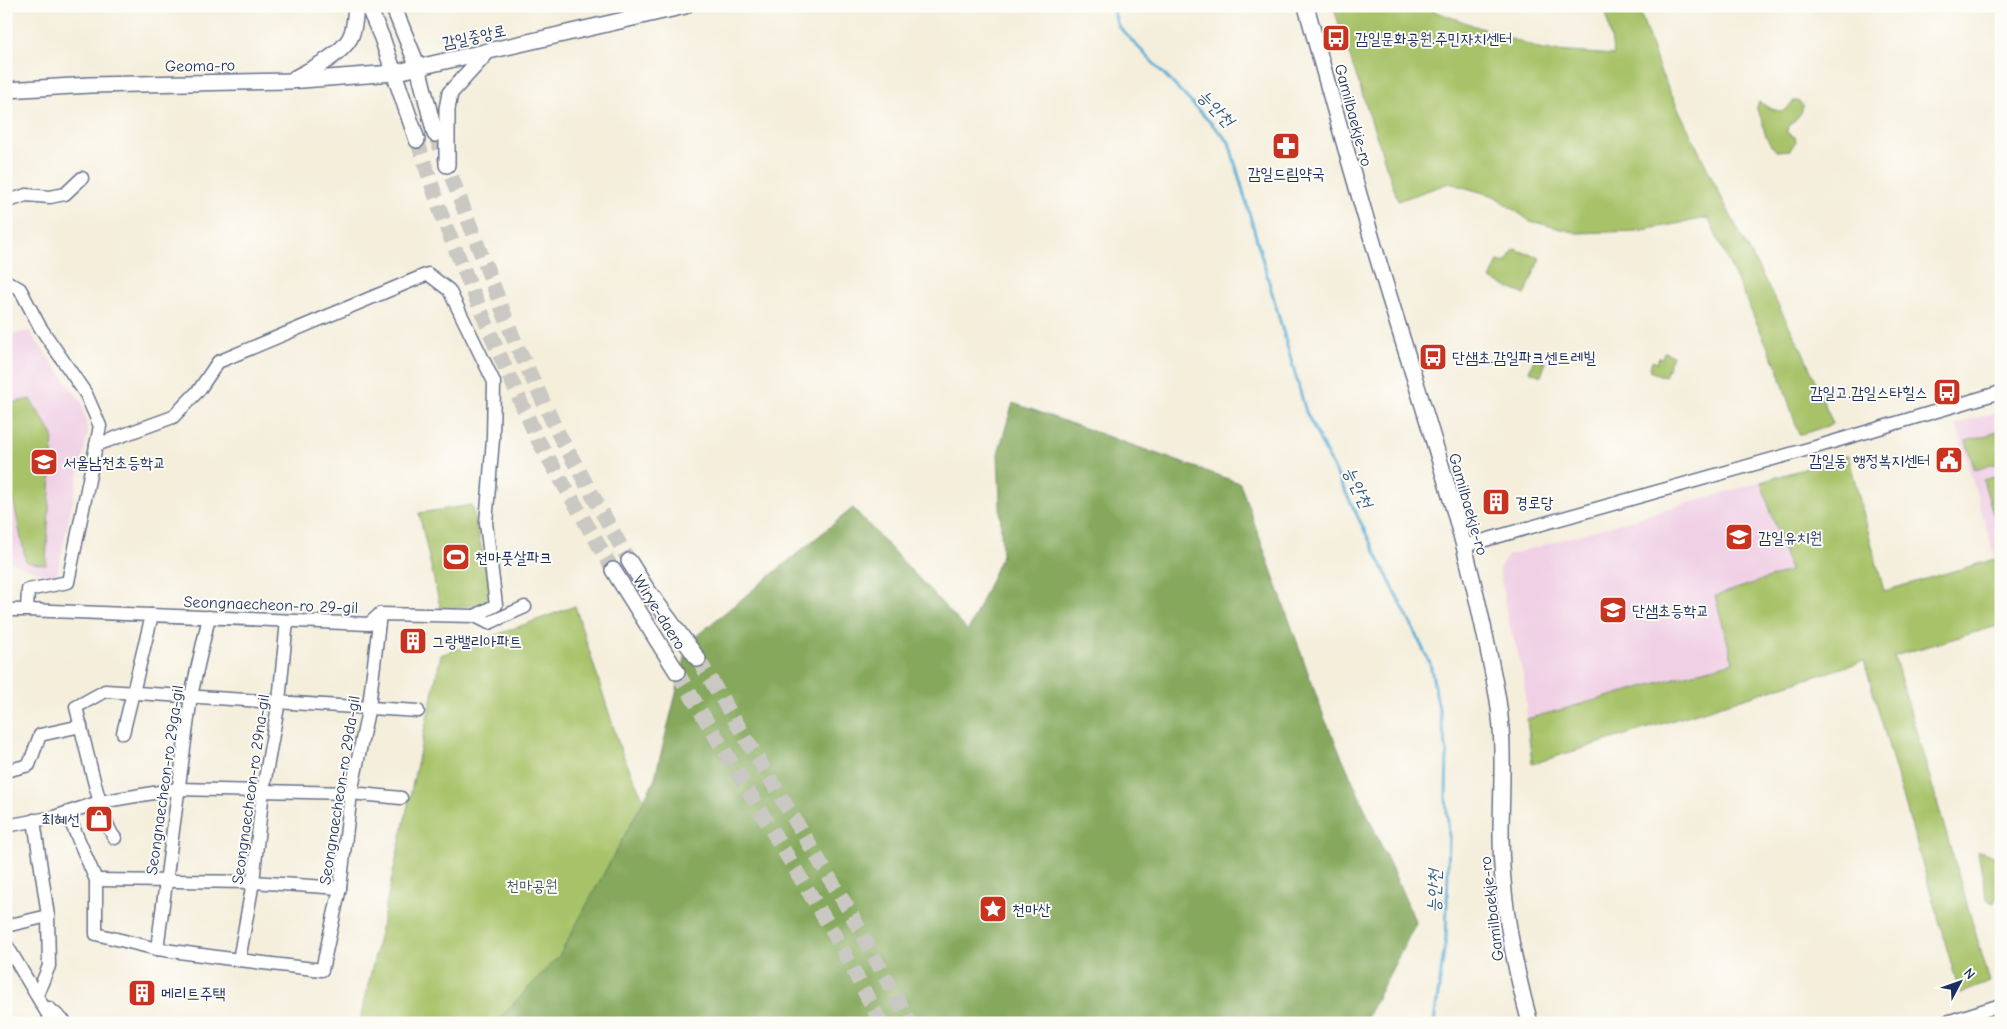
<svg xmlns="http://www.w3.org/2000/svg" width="2007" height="1029" viewBox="0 0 2007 1029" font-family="'Comic Neue','Poor Story',sans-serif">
  <rect width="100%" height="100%" fill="#fdfcf7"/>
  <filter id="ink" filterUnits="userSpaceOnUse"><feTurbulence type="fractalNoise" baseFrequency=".02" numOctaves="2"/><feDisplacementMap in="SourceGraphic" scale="10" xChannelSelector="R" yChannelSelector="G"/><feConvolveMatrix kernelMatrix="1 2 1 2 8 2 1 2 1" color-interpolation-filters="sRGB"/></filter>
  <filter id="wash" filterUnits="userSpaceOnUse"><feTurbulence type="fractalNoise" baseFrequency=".0096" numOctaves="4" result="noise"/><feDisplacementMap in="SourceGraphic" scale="20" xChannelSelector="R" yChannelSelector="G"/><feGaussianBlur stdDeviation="1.12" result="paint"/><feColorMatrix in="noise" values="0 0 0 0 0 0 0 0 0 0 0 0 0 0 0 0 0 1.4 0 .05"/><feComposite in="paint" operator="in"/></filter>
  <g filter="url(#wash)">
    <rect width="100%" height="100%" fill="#f4eedb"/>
    <g fill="#f0d0e5">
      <polygon points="29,331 82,403 88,433 56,578 13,563 6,563 6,335"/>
      <polygon points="2001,411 2001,578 1956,424"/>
      <polygon points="1761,482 1790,571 1715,596 1733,662 1527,719 1524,679 1517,649 1508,620 1499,568 1509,555"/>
    </g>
    <g fill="#a7c268" stroke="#617863">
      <polygon points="1333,6 1427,6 1428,9 1542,50 1614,55 1605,6 1638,6 1660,71 1725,205 1803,352 1833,424 1799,435 1778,369 1708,218 1637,231 1577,233 1530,221 1494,196 1449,183 1398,201"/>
      <path d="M1794,101H1798L1803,107L1801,113L1787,129V133L1795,137L1796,141L1790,150L1777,151C1771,145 1765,138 1764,129C1763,129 1763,122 1763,121C1759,113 1754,110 1759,102C1766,106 1776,113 1785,110C1789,108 1790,103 1794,101Z"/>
      <polygon points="1514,249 1540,258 1525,295 1490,279 1498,261 1506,263"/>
      <polygon points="1664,352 1673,355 1665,377 1649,371 1652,361 1657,363 1659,357 1662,358"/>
      <polygon points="1535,357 1546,362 1541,376 1529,371"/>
      <polygon points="30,399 53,435 46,565 26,562 6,465 6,404"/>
      <polygon points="2001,431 2001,462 1975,470 1966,441"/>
      <polygon points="1848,455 1884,591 1995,559 2001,578 2001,625 1894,656 1990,982 1960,994 1864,661 1532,764 1527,719 1733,662 1715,596 1790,571 1761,482"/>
      <polygon points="2001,475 2001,540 1983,480"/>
      <polygon points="472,505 493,601 441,611 419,513"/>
      <polygon points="575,606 621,751 677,871 1074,1023 360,1023 441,655"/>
      <polygon points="1978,852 1983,852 2001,859 2001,885 1994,903 1987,900"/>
    </g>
    <polygon fill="#85a85c" stroke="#506c5d" points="1013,403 1240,483 1324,717 1416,923 1364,1023 495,1023 559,956 654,781 689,642 853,508 968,631 1002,555 998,453"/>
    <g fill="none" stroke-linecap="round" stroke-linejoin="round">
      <polyline stroke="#5bafd7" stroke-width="3" points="1112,6 1118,26 1229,142 1306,412 1430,663 1447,751 1446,797 1449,836 1446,937 1434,1023"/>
    </g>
  </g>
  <g filter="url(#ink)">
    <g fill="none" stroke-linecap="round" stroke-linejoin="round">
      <g stroke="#c9c8c2" stroke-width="15" stroke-dasharray="15 8" stroke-linecap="butt">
        <polyline points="435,134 515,342 558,433 629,561"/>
        <polyline points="417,140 444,222 497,349 538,440 613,570"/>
        <polyline points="698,659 850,912 910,1023"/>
        <polyline points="677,672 837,939 881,1023"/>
      </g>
      <defs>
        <g id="minor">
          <polyline points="6,202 26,195 50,197 65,194 82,178"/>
          <polyline points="6,281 20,289 40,327 86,394 100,426 68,582 28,590 27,610"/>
          <polyline points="96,445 173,417 199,390 218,362 428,274 449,290 494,382 493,439 486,523 496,605 475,616"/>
          <polyline points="1464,546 1819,446 2001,392"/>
          <polyline points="6,610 27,610 369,624 380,614 475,616 489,623 525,607"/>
          <polyline points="123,733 152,615"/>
          <polyline points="6,771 29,765 40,735 81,726"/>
          <polyline points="67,813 96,880 96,934 157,949 239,960 322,970 340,888 351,793 369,706 380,614"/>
          <polyline points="34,820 48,916 49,966 37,995"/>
          <polyline points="6,826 54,817 100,802 177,789 351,793 401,798"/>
          <path d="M115,838C102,826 82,730 76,707L105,691L418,711"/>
          <polyline points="96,880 253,882 340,888"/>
          <polyline points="6,926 48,916"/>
          <polyline points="6,944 53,1023"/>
          <polyline points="157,949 191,696 209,617"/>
          <polyline points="239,960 253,882 263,790 279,701 287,621"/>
          <polyline points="49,1008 66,1023"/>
          <polyline points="1944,1023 2001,1005"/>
        </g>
        <g id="major">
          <polyline points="368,6 382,38 417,140"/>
          <polyline points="393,6 418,67 435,134"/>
          <path d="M1306,6C1333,104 1360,202 1390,299C1415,381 1442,463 1464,546C1476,592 1486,638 1495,684C1506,735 1501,785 1501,836C1501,900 1513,962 1530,1023"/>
          <path d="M295,78C312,69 341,55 350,38C355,29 355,16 356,6"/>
          <polyline points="6,90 90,85 289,81 393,73 685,6"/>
          <polyline points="447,165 447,109 450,93 488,51"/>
          <polyline points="629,561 646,588 698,659"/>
          <polyline points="613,570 677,672"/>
        </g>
      </defs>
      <use href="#minor" stroke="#67728a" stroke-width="15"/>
      <use href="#major" stroke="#67728a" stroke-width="18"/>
      <use href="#minor" stroke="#fff" stroke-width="12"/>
      <use href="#major" stroke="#fff" stroke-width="15"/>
    </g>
  </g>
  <defs>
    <symbol id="bus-square" viewBox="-11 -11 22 22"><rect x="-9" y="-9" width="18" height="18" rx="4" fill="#c8321e" stroke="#fdfcf7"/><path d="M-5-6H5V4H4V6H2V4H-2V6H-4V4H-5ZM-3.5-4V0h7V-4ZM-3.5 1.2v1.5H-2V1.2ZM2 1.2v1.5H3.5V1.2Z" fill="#fff"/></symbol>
    <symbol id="pharmacy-square" viewBox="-11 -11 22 22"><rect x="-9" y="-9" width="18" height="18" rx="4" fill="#c8321e" stroke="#fdfcf7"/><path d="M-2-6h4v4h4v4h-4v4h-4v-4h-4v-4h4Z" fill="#fff"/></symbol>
    <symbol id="civic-square" viewBox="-11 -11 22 22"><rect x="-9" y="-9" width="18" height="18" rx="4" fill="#c8321e" stroke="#fdfcf7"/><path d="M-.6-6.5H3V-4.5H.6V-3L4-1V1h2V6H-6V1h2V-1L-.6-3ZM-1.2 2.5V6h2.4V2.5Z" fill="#fff"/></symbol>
    <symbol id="school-square" viewBox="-11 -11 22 22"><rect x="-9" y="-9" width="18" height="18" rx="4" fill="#c8321e" stroke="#fdfcf7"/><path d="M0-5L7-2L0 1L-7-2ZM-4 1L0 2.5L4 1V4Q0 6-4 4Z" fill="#fff"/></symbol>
    <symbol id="building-square" viewBox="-11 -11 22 22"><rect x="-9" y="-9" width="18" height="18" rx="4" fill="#c8321e" stroke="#fdfcf7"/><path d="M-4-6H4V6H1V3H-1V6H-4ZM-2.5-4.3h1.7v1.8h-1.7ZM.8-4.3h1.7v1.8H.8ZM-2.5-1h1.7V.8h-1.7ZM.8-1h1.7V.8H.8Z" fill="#fff"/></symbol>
    <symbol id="stadium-square" viewBox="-11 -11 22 22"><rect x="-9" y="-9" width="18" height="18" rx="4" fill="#c8321e" stroke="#fdfcf7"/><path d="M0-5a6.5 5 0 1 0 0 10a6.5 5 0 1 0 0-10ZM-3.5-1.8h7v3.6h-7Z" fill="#fff"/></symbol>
    <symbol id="shop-square" viewBox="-11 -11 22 22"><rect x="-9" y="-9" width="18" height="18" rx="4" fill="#c8321e" stroke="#fdfcf7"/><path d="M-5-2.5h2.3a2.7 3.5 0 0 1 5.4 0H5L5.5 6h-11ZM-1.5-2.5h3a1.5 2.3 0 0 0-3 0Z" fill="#fff"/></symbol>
    <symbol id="sight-square" viewBox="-11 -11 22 22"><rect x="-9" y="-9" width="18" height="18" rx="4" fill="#c8321e" stroke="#fdfcf7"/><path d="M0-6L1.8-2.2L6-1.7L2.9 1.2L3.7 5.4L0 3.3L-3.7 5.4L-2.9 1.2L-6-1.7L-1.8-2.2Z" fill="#fff"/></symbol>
  </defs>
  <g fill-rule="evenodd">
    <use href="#bus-square" x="1320" y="22" width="32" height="32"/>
    <use href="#pharmacy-square" x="1270" y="130" width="32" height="32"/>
    <use href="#bus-square" x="1417" y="341" width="32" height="32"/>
    <use href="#bus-square" x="1931" y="376" width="32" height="32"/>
    <use href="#civic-square" x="1933" y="444" width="32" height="32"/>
    <use href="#school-square" x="28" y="446" width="32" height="32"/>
    <use href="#building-square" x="1480" y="486" width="32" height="32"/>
    <use href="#school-square" x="1723" y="521" width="32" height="32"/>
    <use href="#stadium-square" x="440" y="541" width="32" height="32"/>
    <use href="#school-square" x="1597" y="594" width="32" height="32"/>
    <use href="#building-square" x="397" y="625" width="32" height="32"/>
    <use href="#shop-square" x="83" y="803" width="32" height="32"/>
    <use href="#sight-square" x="977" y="893" width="32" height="32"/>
    <use href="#building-square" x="126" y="977" width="32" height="32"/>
  </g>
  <g text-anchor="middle" stroke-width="4" stroke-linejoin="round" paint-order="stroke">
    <g font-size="16" fill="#1b2f5e" stroke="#fdfcf7">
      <text transform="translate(474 36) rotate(-12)" y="6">감일중앙로</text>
      <text transform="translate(200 65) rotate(-1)" y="6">Geoma-ro</text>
      <text transform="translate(1354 115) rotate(75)" y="6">Gamilbaekje-ro</text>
      <text transform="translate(1469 504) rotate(74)" y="6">Gamilbaekje-ro</text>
      <text transform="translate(271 604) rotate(2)" y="6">Seongnaecheon-ro 29-gil</text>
      <text transform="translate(660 612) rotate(58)" y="6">Wirye-daero</text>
      <text transform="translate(164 780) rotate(-82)" y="6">Seongnaecheon-ro 29ga-gil</text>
      <text transform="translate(250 789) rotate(-82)" y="6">Seongnaecheon-ro 29na-gil</text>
      <text transform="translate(339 790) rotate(-81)" y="6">Seongnaecheon-ro 29da-gil</text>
      <text transform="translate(1491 909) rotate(-97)" y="6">Gamilbaekje-ro</text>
    </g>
    <g font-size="16" fill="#1b2f5e" stroke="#fdfcf7" text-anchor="start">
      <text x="1355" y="44">감일문화공원.주민자치센터</text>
      <text x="1286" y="179" text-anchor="middle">감일드림약국</text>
      <text x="1452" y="363">단샘초.감일파크센트레빌</text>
      <text x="1928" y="398" text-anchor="end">감일고.감일스타힐스</text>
      <text x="1930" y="466" text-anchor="end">감일동 행정복지센터</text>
      <text x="63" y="468">서울남천초등학교</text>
      <text x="1515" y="508">경로당</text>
      <text x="1758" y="543">감일유치원</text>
      <text x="475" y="563">천마풋살파크</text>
      <text x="1632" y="616">단샘초등학교</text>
      <text x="432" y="647">그랑밸리아파트</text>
      <text x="80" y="825" text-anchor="end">최혜선</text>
      <text x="1012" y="915">천마산</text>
      <text x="161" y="999">메리트주택</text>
    </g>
    <g font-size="16" fill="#455b61" stroke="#fdfcf7">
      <text x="532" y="891">천마공원</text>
    </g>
    <g font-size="18" font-style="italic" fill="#315c88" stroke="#fdfcf7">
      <text transform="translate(1216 108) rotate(46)" y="6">능안천</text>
      <text transform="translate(1358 487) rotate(64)" y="6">능안천</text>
      <text transform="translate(1434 891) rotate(-88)" y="6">능안천</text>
    </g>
  </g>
  <rect width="2007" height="1029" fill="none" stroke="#fdfcf7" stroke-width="25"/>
  <g transform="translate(1960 982) rotate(49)" stroke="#fdfcf7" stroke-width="4" paint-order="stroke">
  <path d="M0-4L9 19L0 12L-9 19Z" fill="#1b2f5e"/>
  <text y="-8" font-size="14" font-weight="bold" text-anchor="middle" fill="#1b2f5e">N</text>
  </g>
</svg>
